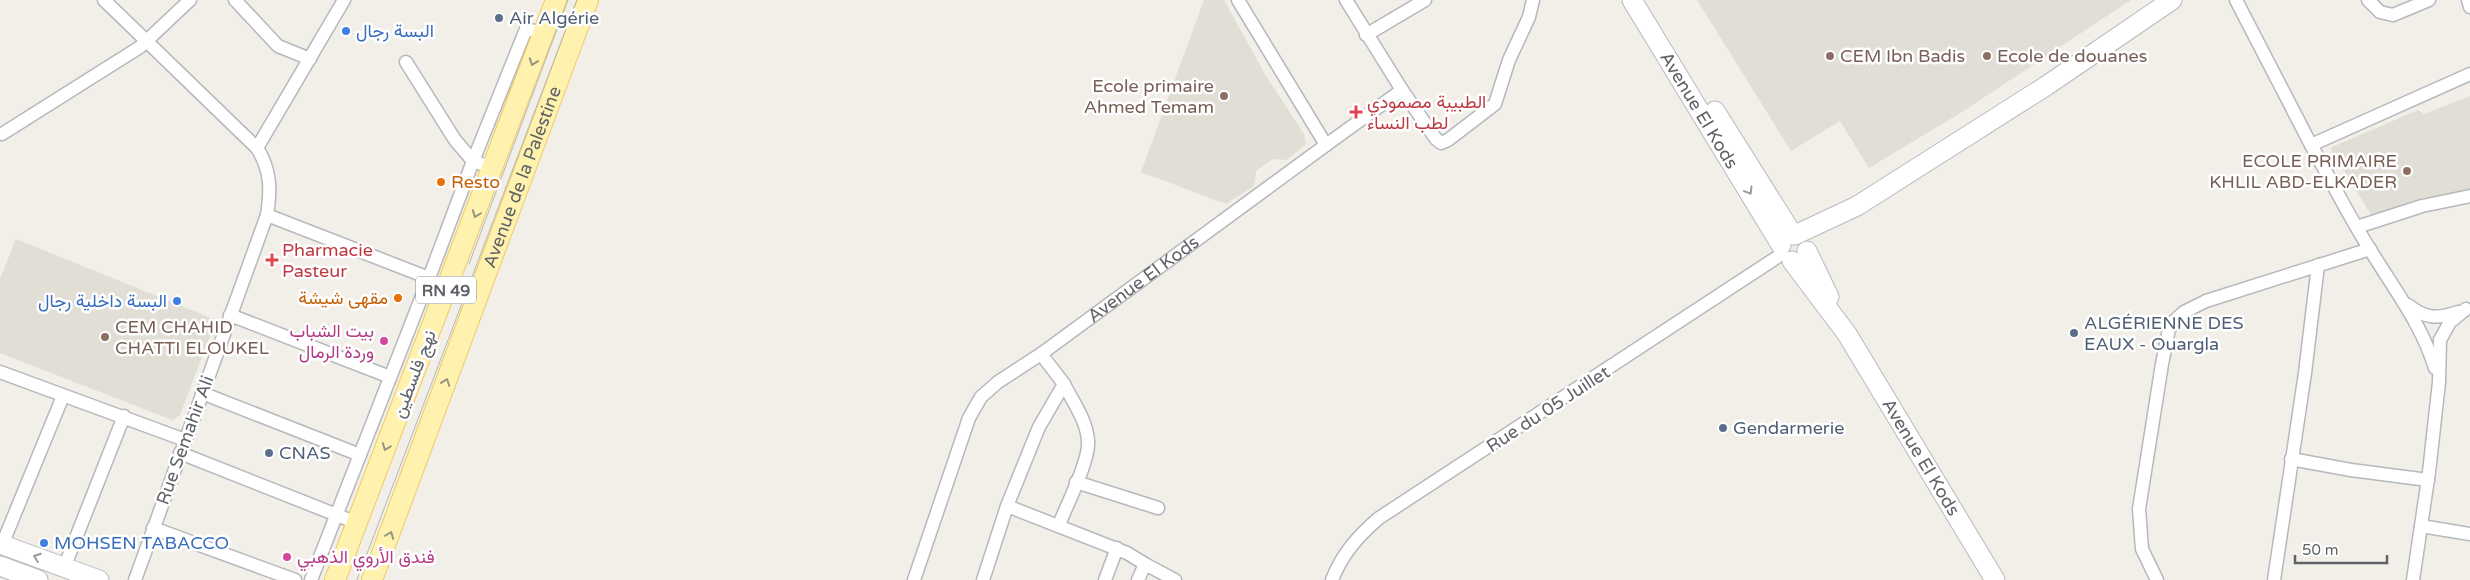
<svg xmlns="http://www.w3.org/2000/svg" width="2470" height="580" viewBox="0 0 2470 580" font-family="'Varela Round',Vazirmatn,sans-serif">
  <rect width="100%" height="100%" fill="#f1efe8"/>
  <g fill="#e1ded6">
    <polygon points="1204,0 1224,0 1266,76 1304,134 1306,144 1287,160 1273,159 1256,171 1254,186 1226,204 1141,172"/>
    <polygon points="1697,0 2131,0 1962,112 1869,168 1840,121 1791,151"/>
    <polygon points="2470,96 2470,194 2375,221 2330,148 2418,110 2424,114"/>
    <polygon points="16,239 216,320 180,415 172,420 0,353 0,279"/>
  </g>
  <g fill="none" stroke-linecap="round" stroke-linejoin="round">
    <defs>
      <g id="minor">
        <path d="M104,0L257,148C271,170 271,190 267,215L429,278L473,161L493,168"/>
        <polyline points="235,0 278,46 310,59"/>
        <polyline points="1346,0 1402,90"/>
        <polyline points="2236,0 2311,145 2470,74"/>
        <polyline points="2368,0 2380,12 2393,15 2429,0"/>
        <polyline points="2468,0 2470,7"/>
        <polyline points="1366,35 1425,0"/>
        <polyline points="406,62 455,140 473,161 526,29 544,33"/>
        <polyline points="2,134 140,47 190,0"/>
        <polyline points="1326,145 1402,90 1436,139 1441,143 1448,140 1495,104 1509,60 1529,17 1533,0"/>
        <path d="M2311,145C2331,180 2349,217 2371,251C2394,289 2422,325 2435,368"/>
        <polyline points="257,148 344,0"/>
        <polyline points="2357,227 2422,206 2470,196"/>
        <path d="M2408,305C2425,319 2438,319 2458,312"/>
        <polyline points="230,315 390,377"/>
        <polyline points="0,372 185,440"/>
        <polyline points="202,393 360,455"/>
        <polyline points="180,453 357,523"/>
        <polyline points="2291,459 2351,470 2428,480"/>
        <polyline points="1076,482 1158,508"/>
        <polyline points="1007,506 1039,427 1064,384 1041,354"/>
        <path d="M1059,525C1066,506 1090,460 1088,441C1087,421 1073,402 1064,384"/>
        <polyline points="2421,526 2470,534"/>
        <polyline points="153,528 295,580"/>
        <polyline points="2,545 63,396"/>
        <polyline points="1145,564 1175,580"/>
        <polyline points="64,568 124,416"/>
        <polyline points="135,580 267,215"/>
        <polyline points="311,580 429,278"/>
        <path id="s1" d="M914,580L969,418L981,397L998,382L1041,354L1326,145L1238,0"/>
        <polyline points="983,580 1007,506 1127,553 1145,564 1138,580"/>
        <polyline points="1105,580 1117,548"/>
        <path d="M1332,580C1342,554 1358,536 1379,518L1782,254"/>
        <polyline points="2157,580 2142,549 2139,509 2162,364 2169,329 2174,321 2184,312 2206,301 2370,249"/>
        <polyline points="2274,580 2305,373 2318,265"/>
        <polyline points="2413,580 2429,472 2439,382 2440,340 2450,322 2466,309"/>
      </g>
      <g id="secondary">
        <path id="s2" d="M1632,0L1781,245"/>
        <polyline points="1715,111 1793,235"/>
        <polyline points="1795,235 1857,206 2046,86 2172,0"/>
        <polyline points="1807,251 1829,297"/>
        <path id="s3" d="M1792,261L1847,334L1995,580"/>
        <polyline points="0,544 99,580"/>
        <polyline points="0,566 38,580"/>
      </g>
      <g id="primary">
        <polyline points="335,580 556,0"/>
        <path id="s4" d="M372,580L588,0"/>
      </g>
    </defs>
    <use href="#minor" stroke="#b5b8bc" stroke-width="15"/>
    <use href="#secondary" stroke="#b6babf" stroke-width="21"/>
    <use href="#primary" stroke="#f2c960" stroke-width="22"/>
    <use href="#minor" stroke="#fff" stroke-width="12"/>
    <use href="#secondary" stroke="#fff" stroke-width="19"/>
    <use href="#primary" stroke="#fff2af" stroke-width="20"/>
    <g stroke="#b6b7b8" stroke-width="1">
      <polyline points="469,264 568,0"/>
      <polyline points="357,580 577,0"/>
    </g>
  </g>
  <defs><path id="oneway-chevron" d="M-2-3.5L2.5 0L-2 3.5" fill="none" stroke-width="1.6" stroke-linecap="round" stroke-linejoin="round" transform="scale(1.25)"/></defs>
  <g stroke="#979581">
    <use href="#oneway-chevron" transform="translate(533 62) rotate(110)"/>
    <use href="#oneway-chevron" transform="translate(476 214) rotate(111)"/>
    <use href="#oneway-chevron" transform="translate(446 382) rotate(-70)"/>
    <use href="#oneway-chevron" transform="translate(386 447) rotate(111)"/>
    <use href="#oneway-chevron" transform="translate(390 535) rotate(-69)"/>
  </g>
  <g stroke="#979a9d">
    <use href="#oneway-chevron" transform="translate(1749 191) rotate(59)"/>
    <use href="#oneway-chevron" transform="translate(37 557) rotate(-160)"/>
  </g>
  <g fill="#5c6f8a" stroke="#fff" stroke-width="2">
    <circle cx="499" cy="18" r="5"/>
    <circle cx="2074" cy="333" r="5"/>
    <circle cx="1723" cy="428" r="5"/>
    <circle cx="269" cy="453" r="5"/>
  </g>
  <g fill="#3f7fe0" stroke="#fff" stroke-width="2">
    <circle cx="346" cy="31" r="5"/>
    <circle cx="177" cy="301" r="5"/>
    <circle cx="44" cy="543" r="5"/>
  </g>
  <g fill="#8d6e63" stroke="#fff" stroke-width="2">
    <circle cx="1830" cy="56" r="5"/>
    <circle cx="1987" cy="56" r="5"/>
    <circle cx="1224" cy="96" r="5"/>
    <circle cx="2407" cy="171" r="5"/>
    <circle cx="105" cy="337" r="5"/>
  </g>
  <g fill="#e0444e" stroke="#fff" stroke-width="2">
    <path d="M1353.5 104.5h5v5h5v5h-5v5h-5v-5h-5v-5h5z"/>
    <path d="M269.5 252.5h5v5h5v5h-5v5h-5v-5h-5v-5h5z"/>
  </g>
  <g fill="#e8710a" stroke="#fff" stroke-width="2">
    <circle cx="441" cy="182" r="5"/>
    <circle cx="398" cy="298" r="5"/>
  </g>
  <g fill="#d1479c" stroke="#fff" stroke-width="2">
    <circle cx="384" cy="341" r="5"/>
    <circle cx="287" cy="557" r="5"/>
  </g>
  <g text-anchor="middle" stroke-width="5" stroke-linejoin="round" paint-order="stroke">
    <rect fill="#fff" stroke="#8f9295" stroke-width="1" x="416" y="276.5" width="60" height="27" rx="4"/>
    <g font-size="16" font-weight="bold" fill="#5f6368">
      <text x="446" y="296">RN 49</text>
    </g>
    <g font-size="18" fill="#4e5e75" stroke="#fff" text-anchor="start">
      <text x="509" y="24">Air Algérie</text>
      <text x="2084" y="329">ALGÉRIENNE DES<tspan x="2084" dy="21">EAUX - Ouargla</tspan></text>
      <text x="1733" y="434">Gendarmerie</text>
      <text x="279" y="459">CNAS</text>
    </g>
    <g font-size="18" fill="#366cbe" stroke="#fff" text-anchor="start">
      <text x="356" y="37">البسة رجال</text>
      <text x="167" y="307" text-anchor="end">البسة داخلية رجال</text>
      <text x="54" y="549">MOHSEN TABACCO</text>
    </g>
    <g font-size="18" fill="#785e54" stroke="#fff" text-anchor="start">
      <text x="1840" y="62">CEM Ibn Badis</text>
      <text x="1997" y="62">Ecole de douanes</text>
      <text x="1214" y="92" text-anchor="end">Ecole primaire<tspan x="1214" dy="21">Ahmed Temam</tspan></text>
      <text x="2397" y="167" text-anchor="end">ECOLE PRIMAIRE<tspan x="2397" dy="21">KHLIL ABD-ELKADER</tspan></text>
      <text x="115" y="333">CEM CHAHID<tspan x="115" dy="21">CHATTI ELOUKEL</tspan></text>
    </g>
    <g font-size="18" fill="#be3a42" stroke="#fff" text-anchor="start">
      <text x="1367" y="108">الطبيبة مصمودي<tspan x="1367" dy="21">لطب النساء</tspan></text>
      <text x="282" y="256">Pharmacie<tspan x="282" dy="21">Pasteur</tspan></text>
    </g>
    <g font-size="18" fill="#5f6368" stroke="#fff">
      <text dy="6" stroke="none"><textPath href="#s2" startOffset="129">Avenue El Kods</textPath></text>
      <text dy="6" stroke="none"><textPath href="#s4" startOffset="430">Avenue de la Palestine</textPath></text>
      <text dy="6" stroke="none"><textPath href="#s1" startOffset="396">Avenue El Kods</textPath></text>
      <text transform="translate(414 374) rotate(-69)" y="6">نهج فلسطين</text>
      <text transform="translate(1548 409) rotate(-33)" y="6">Rue du 05 Juillet</text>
      <text transform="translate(185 440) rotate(-70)" y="6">Rue Semahir Ali</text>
      <text dy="6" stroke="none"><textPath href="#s3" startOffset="235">Avenue El Kods</textPath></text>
    </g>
    <g font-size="18" fill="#c56008" stroke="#fff" text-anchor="start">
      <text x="451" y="188">Resto</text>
      <text x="388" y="304" text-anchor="end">مقهى شيشة</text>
    </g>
    <g font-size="18" fill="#b23c85" stroke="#fff" text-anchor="end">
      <text x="374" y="337">بيت الشباب<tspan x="374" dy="21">وردة الرمال</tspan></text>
      <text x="297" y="563" text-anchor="start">فندق الأروي الذهبي</text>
    </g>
  </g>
  <path d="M2295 555v8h92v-8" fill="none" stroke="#5f6368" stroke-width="2.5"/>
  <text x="2302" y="555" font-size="15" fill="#5f6368" stroke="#ffffff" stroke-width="4" paint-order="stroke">50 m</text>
</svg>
